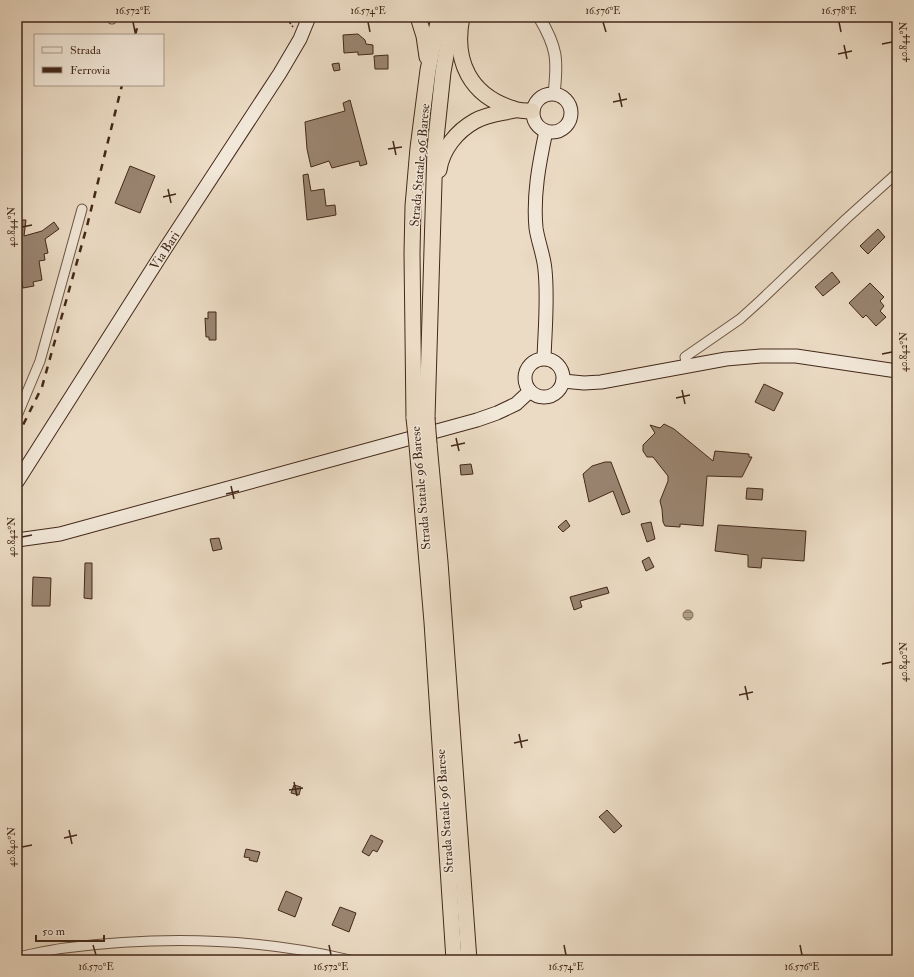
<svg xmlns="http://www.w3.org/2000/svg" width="914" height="977" viewBox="0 0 914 977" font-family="'IM FELL Double Pica',serif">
  <defs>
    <pattern id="water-rules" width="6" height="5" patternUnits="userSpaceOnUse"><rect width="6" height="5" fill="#b29e8a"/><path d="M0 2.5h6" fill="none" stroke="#928170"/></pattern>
  </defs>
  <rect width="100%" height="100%" fill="#ebdbc4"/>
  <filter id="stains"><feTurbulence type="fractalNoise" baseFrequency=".005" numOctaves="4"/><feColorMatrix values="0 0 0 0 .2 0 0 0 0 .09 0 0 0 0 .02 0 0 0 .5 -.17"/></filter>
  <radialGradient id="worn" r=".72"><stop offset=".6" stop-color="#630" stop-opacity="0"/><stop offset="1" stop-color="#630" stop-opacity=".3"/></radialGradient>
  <circle fill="url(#water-rules)" stroke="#866f5d" cx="688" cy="615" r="5"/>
  <g fill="#9a8572" stroke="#43281a">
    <polygon points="358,34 365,40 366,44 373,45 373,54 358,55 358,52 344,53 343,35"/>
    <polygon points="388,55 388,69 375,69 374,56"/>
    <polygon points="339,63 340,70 334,71 332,64"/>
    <polygon points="350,100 367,164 360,166 359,161 332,168 329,161 311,167 307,149 305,122 345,111 343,103"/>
    <polygon points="130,166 155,176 140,213 115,203"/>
    <polygon points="308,174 311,191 324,189 326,206 335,205 336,215 307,220 303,175"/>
    <polygon points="17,220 26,220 24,236 42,231 54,222 59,229 45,239 48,253 44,254 45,260 39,261 42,280 33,282 34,286 23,288 17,247"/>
    <polygon points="878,229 885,237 868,254 860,246"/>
    <polygon points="832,272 840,282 823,296 815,287"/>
    <polygon points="870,283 884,297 880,301 884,306 880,311 886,317 876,326 866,315 863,318 849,303"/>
    <polygon points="208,312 216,312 216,340 209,340 209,337 206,337 205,318 208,319"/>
    <polygon points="764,384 783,393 774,411 755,402"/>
    <polygon points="664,424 674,429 713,461 715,451 749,454 749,457 752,457 742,477 707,476 703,526 680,524 680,527 665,526 663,522 662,509 660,501 668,481 668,476 653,457 647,457 643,451 643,445 655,433 650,425 660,428"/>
    <polygon points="605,462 611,462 630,512 622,515 613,491 589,502 583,474 592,466"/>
    <polygon points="471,464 473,474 461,475 460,465"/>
    <polygon points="747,488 763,489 762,500 746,499"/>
    <polygon points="566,520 570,526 563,532 558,527"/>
    <polygon points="651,522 655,539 647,542 641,524"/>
    <polygon points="718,525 806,531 804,561 762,558 761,568 748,567 748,555 715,551"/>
    <polygon points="219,538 222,549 213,551 210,539"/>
    <polygon points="649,557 654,567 646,571 642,561"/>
    <polygon points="85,563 92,563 92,599 84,598"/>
    <polygon points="33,577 51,578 50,606 32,606"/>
    <polygon points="607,587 609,593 580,601 582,607 574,610 570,597"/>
    <polygon points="294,785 301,787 299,795 291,793"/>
    <polygon points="607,810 622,826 614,833 599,817"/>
    <polygon points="371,835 383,841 377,852 373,850 369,856 362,852"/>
    <polygon points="246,849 260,852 257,862 249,860 250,858 244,857"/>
    <polygon points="286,891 302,898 295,917 278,910"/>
    <polygon points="340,907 356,913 349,932 332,925"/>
  </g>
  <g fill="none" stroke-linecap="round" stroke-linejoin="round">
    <defs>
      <g id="minor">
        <polyline points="112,17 112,19"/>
        <polyline points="687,367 685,357 740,319 761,300 846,219 897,173"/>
        <polyline points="17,416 40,361 82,209"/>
        <path d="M17,957C33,954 49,950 65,948C159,936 258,938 350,960"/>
      </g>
      <path id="tertiary" d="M539,17C557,47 558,59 554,94"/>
      <g id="secondary">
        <circle cx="552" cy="113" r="19"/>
        <path d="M544,358C545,329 548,299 545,270C544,256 538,242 536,228C533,195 539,164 546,131"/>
        <circle cx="544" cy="378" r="19"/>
        <polyline points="563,381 584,383 601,382 726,359 761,356 796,356 897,371"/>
        <polyline points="17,482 165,249 280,73 300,39 309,17"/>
        <polyline points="17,540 60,534 477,420 497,413 516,404 530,391"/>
      </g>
      <g id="trunk">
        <polyline points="418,17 424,36 427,57"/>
        <path d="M462,17C453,61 470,96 514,109C520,111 526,111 532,111"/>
        <path d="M439,170C442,149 457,131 475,121C487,114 502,113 515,110"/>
        <polyline points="414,418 412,253 413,206 418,148 428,70 439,17"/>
        <polyline points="427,418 435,148 443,72 453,17"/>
        <polyline points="429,444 440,562 469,960"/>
        <polyline points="417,445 432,622 454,960"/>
      </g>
    </defs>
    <use href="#minor" stroke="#6d5544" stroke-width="11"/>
    <use href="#tertiary" stroke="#6d5544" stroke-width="13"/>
    <use href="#secondary" stroke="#43281a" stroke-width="15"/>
    <use href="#trunk" stroke="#43281a" stroke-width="17"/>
    <polyline stroke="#43281a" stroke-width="1.5" stroke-dasharray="3 2" stroke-linecap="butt" points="287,17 290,23 293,27"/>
    <use href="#minor" stroke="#f2e8d9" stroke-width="9"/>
    <use href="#tertiary" stroke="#f2e8d9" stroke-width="11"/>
    <use href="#secondary" stroke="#f2e8d9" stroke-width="13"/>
    <use href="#trunk" stroke="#ebdbc4" stroke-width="15"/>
    <g stroke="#43281a" stroke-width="2.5" stroke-dasharray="7 7" stroke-linecap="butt">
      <polyline points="135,35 140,17"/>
      <polyline points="17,437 42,387 87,226 122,85"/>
      <polyline points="136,960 171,957 217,960"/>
    </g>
    <defs>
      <g id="trunk-bridge">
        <polyline points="414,418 417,445"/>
        <polyline points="427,418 429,444"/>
      </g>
    </defs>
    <use href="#trunk-bridge" stroke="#43281a" stroke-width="17" stroke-linecap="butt"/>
    <use href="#trunk-bridge" stroke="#ebdbc4" stroke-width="15"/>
  </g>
  <path fill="none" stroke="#43281a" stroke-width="1.5" d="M133,22L135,32M368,22L370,32M603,22L606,32M839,22L841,32M882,44L892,42M844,45L847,59M838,54L852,51M619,93L622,107M613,102L627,99M393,141L396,155M388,149L402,147M168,189L171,203M163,197L176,194M22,227L32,225M882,354L892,352M682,390L685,404M676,398L690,395M456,438L459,451M451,446L465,443M231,486L234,499M226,494L239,491M22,537L32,535M882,664L892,662M745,686L748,700M739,695L753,692M519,734L522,748M514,743L528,740M294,782L297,796M289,790L303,788M69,830L72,844M64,838L77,835M22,847L32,845M93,945L96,955M329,945L331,955M564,945L566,955M800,945L802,955"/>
  <g text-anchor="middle" stroke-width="3" stroke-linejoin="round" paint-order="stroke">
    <g font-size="13" fill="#43281a" stroke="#f2e8d9">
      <text transform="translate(419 165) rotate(-85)" y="5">Strada Statale 96 Barese</text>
      <text transform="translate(164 250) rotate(-57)" y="5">Via Bari</text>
      <text transform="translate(420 488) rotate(-95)" y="5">Strada Statale 96 Barese</text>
      <text transform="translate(444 811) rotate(-94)" y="5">Strada Statale 96 Barese</text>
    </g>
  </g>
  <rect width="914" height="977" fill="none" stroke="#ebdbc4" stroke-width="44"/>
  <rect x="34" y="34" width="130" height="52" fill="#f2e8d9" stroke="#ac9b8d"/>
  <rect x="42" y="47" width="20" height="6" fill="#f2e8d9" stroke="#ac9b8d"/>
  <text x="70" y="54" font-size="12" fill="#43281a">Strada</text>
  <rect x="42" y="67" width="20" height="6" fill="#43281a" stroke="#ac9b8d"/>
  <text x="70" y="74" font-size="12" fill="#43281a">Ferrovia</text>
  <path d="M36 935v6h68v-6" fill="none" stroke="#43281a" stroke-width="2"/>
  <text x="42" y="935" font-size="12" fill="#43281a" stroke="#f2e8d9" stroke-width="3" paint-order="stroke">50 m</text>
  <rect x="22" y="22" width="870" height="933" fill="none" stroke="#43281a" stroke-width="1.5"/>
  <g font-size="10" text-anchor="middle" fill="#43281a">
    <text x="133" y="14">16.572°E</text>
    <text x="368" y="14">16.574°E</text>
    <text x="603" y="14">16.576°E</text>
    <text x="839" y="14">16.578°E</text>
    <text transform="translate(903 42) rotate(-90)" y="4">40.844°N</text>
    <text transform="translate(11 227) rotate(-90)" y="4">40.844°N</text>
    <text transform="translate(903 352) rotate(-90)" y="4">40.842°N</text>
    <text transform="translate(11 537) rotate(-90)" y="4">40.842°N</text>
    <text transform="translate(903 662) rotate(-90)" y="4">40.840°N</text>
    <text transform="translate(11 847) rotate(-90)" y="4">40.840°N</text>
    <text x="96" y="970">16.570°E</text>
    <text x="331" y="970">16.572°E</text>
    <text x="566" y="970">16.574°E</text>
    <text x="802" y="970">16.576°E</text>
  </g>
  <rect width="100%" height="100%" filter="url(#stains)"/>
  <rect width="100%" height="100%" fill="url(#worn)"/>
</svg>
